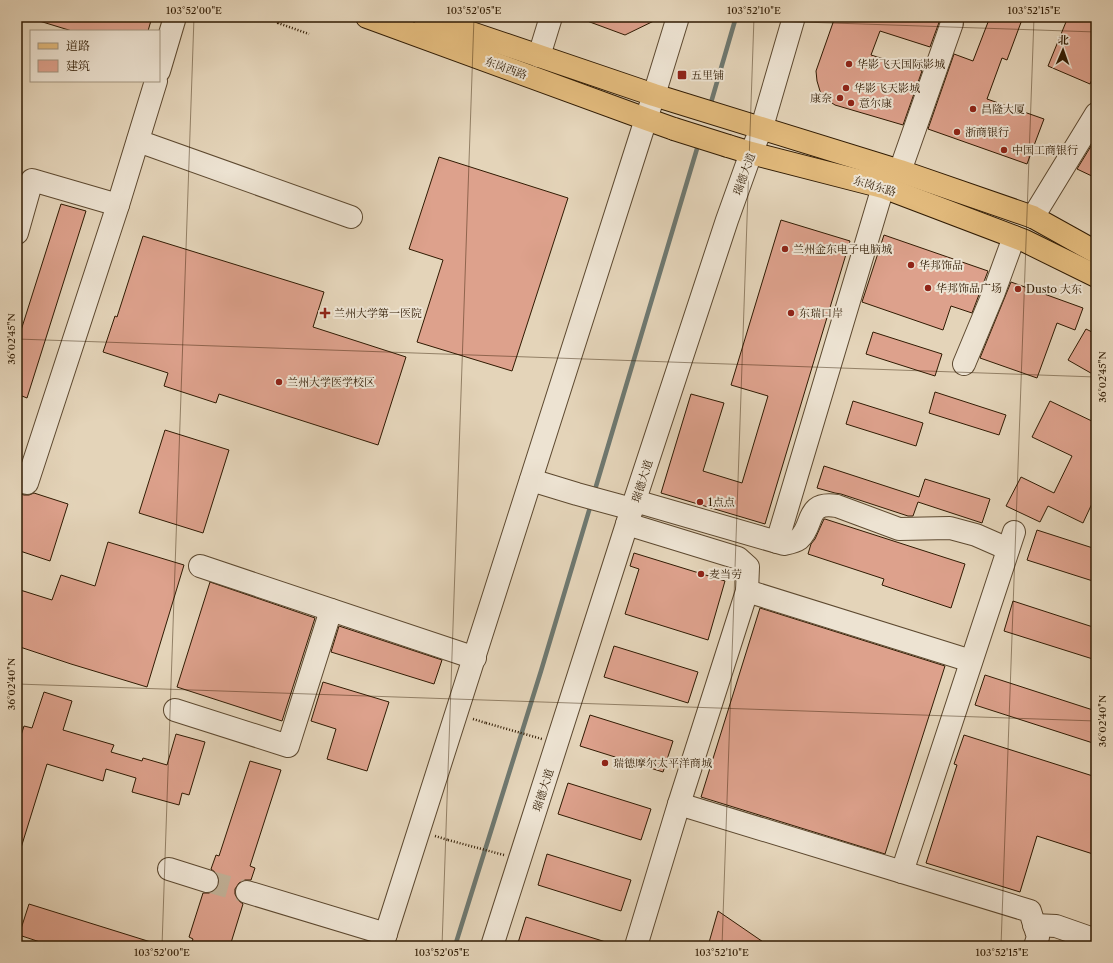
<svg xmlns="http://www.w3.org/2000/svg" width="1113" height="963" viewBox="0 0 1113 963" font-family="'Libre Caslon Text','Noto Serif SC',serif">
  <rect width="100%" height="100%" fill="#e4d4b9"/>
  <filter id="stains"><feTurbulence type="fractalNoise" baseFrequency=".005" numOctaves="4"/><feColorMatrix values="0 0 0 0 .2 0 0 0 0 .09 0 0 0 0 .02 0 0 0 .5 -.17"/></filter>
  <radialGradient id="worn" r=".72"><stop offset=".6" stop-color="#630" stop-opacity="0"/><stop offset="1" stop-color="#630" stop-opacity=".3"/></radialGradient>
  <g fill="none" stroke-linecap="round" stroke-linejoin="round">
    <g stroke="#6e7870" stroke-width="4.5">
      <polyline points="710,106 736,17"/>
      <polyline points="594,493 699,142"/>
      <polyline points="455,946 541,671 591,504"/>
    </g>
  </g>
  <g fill="#dda18c" stroke="#301b03">
    <polygon points="37,17 152,17 148,31 72,31 36,20"/>
    <polygon points="579,17 662,17 625,35 579,18"/>
    <polygon points="835,17 941,17 930,47 880,31 871,55 922,71 903,125 835,105 826,99 820,91 817,81 816,71"/>
    <polygon points="990,17 1023,17 1007,60 1002,58 987,99 1044,119 1027,164 928,129 954,54 973,61"/>
    <polygon points="1068,17 1096,17 1096,70 1090,84 1048,66"/>
    <polygon points="1096,138 1096,178 1077,169"/>
    <polygon points="439,157 568,198 512,371 417,342 443,260 409,249"/>
    <polygon points="61,204 86,211 27,398 17,394 17,343"/>
    <polygon points="781,220 850,241 765,524 661,493 691,394 724,403 703,471 742,483 768,396 731,385"/>
    <polygon points="884,235 988,271 972,313 951,306 943,330 862,302"/>
    <polygon points="143,236 324,292 313,327 406,357 378,445 219,394 216,403 164,386 168,373 103,352 115,316 117,317"/>
    <polygon points="1011,282 1083,308 1075,330 1057,323 1037,378 980,358"/>
    <polygon points="1086,329 1096,334 1096,376 1068,360"/>
    <polygon points="873,332 942,354 935,376 866,354"/>
    <polygon points="935,392 1006,415 999,435 929,413"/>
    <polygon points="853,401 923,423 916,446 846,424"/>
    <polygon points="1050,401 1096,423 1096,495 1083,523 1048,506 1040,522 1006,506 1021,477 1054,493 1072,456 1032,437"/>
    <polygon points="165,430 229,450 203,533 139,513"/>
    <polygon points="824,466 919,497 925,479 990,499 982,523 918,502 913,516 908,516 841,494 835,493 817,488"/>
    <polygon points="17,493 24,495 29,495 34,493 68,504 50,561 17,550"/>
    <polygon points="824,519 825,519 965,564 951,608 882,585 884,579 808,554 811,544 815,539"/>
    <polygon points="1037,530 1096,549 1096,582 1027,560"/>
    <polygon points="108,542 184,565 147,687 71,664 17,646 17,589 52,600 61,575 95,586"/>
    <polygon points="634,553 725,581 708,640 625,614 639,569 630,566"/>
    <polygon points="210,582 315,618 282,721 177,687"/>
    <polygon points="1013,601 1096,628 1096,660 1004,631"/>
    <polygon points="760,608 945,666 885,854 701,797"/>
    <polygon points="339,626 442,660 434,684 331,652"/>
    <polygon points="614,646 698,672 688,703 604,677"/>
    <polygon points="985,675 1096,711 1096,744 975,705"/>
    <polygon points="323,682 389,702 367,771 327,759 336,729 311,721"/>
    <polygon points="44,692 72,701 63,730 114,745 111,752 142,761 143,758 167,765 176,734 205,742 189,795 182,793 179,805 132,792 136,778 106,769 103,781 47,764 20,851 17,850 17,748 24,726 32,728"/>
    <polygon points="590,715 673,741 663,772 580,746"/>
    <polygon points="964,735 1096,777 1096,855 1037,836 1020,892 926,863 957,765 954,764"/>
    <polygon points="250,761 281,770 250,866 255,868 251,880 245,880 239,883 235,889 235,894 238,900 243,904 230,946 190,946 193,939 189,937 203,893 209,893 215,890 219,884 219,879 216,873 211,869 216,855 219,856"/>
    <polygon points="568,783 651,809 641,840 558,814"/>
    <polygon points="547,854 631,880 621,911 538,885"/>
    <polygon points="29,904 154,943 153,946 52,946 19,935"/>
    <polygon points="718,911 769,946 708,946"/>
    <polygon points="526,917 609,943 609,946 517,946"/>
  </g>
  <g fill="none" stroke-linecap="round" stroke-linejoin="round">
    <polyline stroke="#c0af95" stroke-width="22" stroke-dasharray="22 11" stroke-linecap="butt" points="207,881 247,892"/>
    <defs>
      <g id="minor">
        <polyline points="539,56 551,17"/>
        <polyline points="159,71 175,17"/>
        <polyline points="138,141 351,217"/>
        <polyline points="900,171 952,23"/>
        <polyline points="1033,217 1096,114"/>
        <polyline points="17,233 32,180 118,205"/>
        <polyline points="964,364 994,292 1014,237"/>
        <polyline points="17,480 27,483 118,205 156,81"/>
        <polyline points="531,480 577,494 632,509"/>
        <path d="M635,501L784,544C789,543 795,542 799,539C815,525 804,501 837,506L899,529L950,528L976,535L1008,549"/>
        <polyline points="627,524 738,558 748,567 747,591 679,804"/>
        <polyline points="777,542 883,187"/>
        <polyline points="200,566 475,658"/>
        <polyline points="747,591 971,661"/>
        <polyline points="175,710 288,746 331,610"/>
        <polyline points="169,869 207,881"/>
        <polyline points="902,872 1014,532"/>
        <polyline points="247,892 386,934"/>
        <polyline points="1034,925 1056,926 1096,940"/>
        <polyline points="382,946 646,119 654,95 678,17"/>
        <polyline points="492,946 627,524 727,220 751,153 762,127 794,17"/>
        <polyline points="636,946 679,804 1030,911 1038,937 1035,946"/>
      </g>
      <g id="major">
        <polyline points="367,17 646,119 674,129"/>
        <polyline points="424,17 654,95 900,171 1033,217 1096,252"/>
        <polyline points="728,146 751,153 883,187 1025,241 1096,276"/>
      </g>
    </defs>
    <use href="#minor" stroke="#5d4930" stroke-width="24"/>
    <use href="#major" stroke="#301b03" stroke-width="24"/>
    <g stroke="#301b03" stroke-width="2.5" stroke-dasharray="1 2" stroke-linecap="butt">
      <polyline points="280,17 278,23 309,34"/>
      <polyline points="473,719 486,723"/>
      <polyline points="435,836 448,840"/>
    </g>
    <use href="#minor" stroke="#ede3d2" stroke-width="22"/>
    <use href="#major" stroke="#e2ba7c" stroke-width="22"/>
    <defs>
      <polyline id="major-bridge" points="674,129 728,146"/>
    </defs>
    <use href="#major-bridge" stroke="#301b03" stroke-width="24" stroke-linecap="butt"/>
    <g stroke="#301b03" stroke-width="2.5" stroke-dasharray="1 2" stroke-linecap="butt">
      <polyline points="486,723 542,739"/>
      <polyline points="448,840 504,855"/>
    </g>
    <use href="#major-bridge" stroke="#e2ba7c" stroke-width="22"/>
  </g>
  <path fill="none" stroke="#301b03" stroke-width="1" stroke-opacity="0.45" d="M657,17L1096,32M17,339L1096,377M17,684L1096,721M162,946L194,17M442,946L474,17M722,946L754,17M1001,946L1034,17"/>
  <g fill="#8f2418" stroke="#ede3d2" stroke-width="1.5">
    <circle cx="849" cy="64" r="4"/>
    <rect x="677" y="70" width="10" height="10" rx="2"/>
    <circle cx="846" cy="88" r="4"/>
    <circle cx="840" cy="98" r="4"/>
    <circle cx="851" cy="103" r="4"/>
    <circle cx="973" cy="109" r="4"/>
    <circle cx="957" cy="132" r="4"/>
    <circle cx="1004" cy="150" r="4"/>
    <circle cx="785" cy="249" r="4"/>
    <circle cx="911" cy="265" r="4"/>
    <circle cx="928" cy="288" r="4"/>
    <circle cx="1018" cy="289" r="4"/>
    <path d="M323 307h4v4h4v4h-4v4h-4v-4h-4v-4h4z"/>
    <circle cx="791" cy="313" r="4"/>
    <circle cx="279" cy="382" r="4"/>
    <circle cx="700" cy="502" r="4"/>
    <circle cx="701" cy="574" r="4"/>
    <circle cx="605" cy="763" r="4"/>
  </g>
  <g text-anchor="middle" stroke-width="4" stroke-linejoin="round" paint-order="stroke">
    <g font-size="11" fill="#301b03" stroke="#ede3d2" text-anchor="start">
      <text x="857" y="68">华影飞天国际影城</text>
      <text x="691" y="79">五里铺</text>
      <text x="854" y="92">华影飞天影城</text>
      <text x="832" y="102" text-anchor="end">康奈</text>
      <text x="859" y="107">意尔康</text>
      <text x="981" y="113">昌隆大厦</text>
      <text x="965" y="136">浙商银行</text>
      <text x="1012" y="154">中国工商银行</text>
      <text x="793" y="253">兰州金东电子电脑城</text>
      <text x="919" y="269">华邦饰品</text>
      <text x="936" y="292">华邦饰品广场</text>
      <text x="1026" y="293">Dusto 大东</text>
      <text x="334" y="317">兰州大学第一医院</text>
      <text x="799" y="317">东瑞口岸</text>
      <text x="287" y="386">兰州大学医学校区</text>
      <text x="708" y="506">1点点</text>
      <text x="709" y="578">麦当劳</text>
      <text x="613" y="767">瑞德摩尔太平洋商城</text>
    </g>
    <g font-size="11" fill="#301b03" stroke="#ede3d2">
      <text transform="translate(506 68) rotate(20)" y="4">东岗西路</text>
      <text transform="translate(744 174) rotate(-70)" y="4">瑞德大道</text>
      <text transform="translate(875 186) rotate(17)" y="4">东岗东路</text>
      <text transform="translate(642 481) rotate(-72)" y="4">瑞德大道</text>
      <text transform="translate(543 790) rotate(-72)" y="4">瑞德大道</text>
    </g>
  </g>
  <rect width="1113" height="963" fill="none" stroke="#e4d4b9" stroke-width="44"/>
  <rect x="30" y="30" width="130" height="52" fill="#ede3d2" stroke="#a1937f"/>
  <rect x="38" y="43" width="20" height="6" fill="#e2ba7c" stroke="#a1937f"/>
  <text x="66" y="50" font-size="12" fill="#301b03">道路</text>
  <rect x="38" y="60" width="20" height="12" fill="#dda18c" stroke="#a1937f"/>
  <text x="66" y="70" font-size="12" fill="#301b03">建筑</text>
  <g transform="translate(1063 50) rotate(2)" stroke="#ede3d2" stroke-width="3" paint-order="stroke">
  <path d="M0-3L7 15L0 10L-7 15Z" fill="#301b03"/>
  <text y="-6" font-size="11" font-weight="bold" text-anchor="middle" fill="#301b03">北</text>
  </g>
  <rect x="22" y="22" width="1069" height="919" fill="none" stroke="#301b03" stroke-width="1.5"/>
  <g font-size="10" text-anchor="middle" fill="#301b03">
    <text x="194" y="14">103°52'00"E</text>
    <text x="474" y="14">103°52'05"E</text>
    <text x="754" y="14">103°52'10"E</text>
    <text x="1034" y="14">103°52'15"E</text>
    <text transform="translate(11 339) rotate(-90)" y="4">36°02'45"N</text>
    <text transform="translate(1102 377) rotate(-90)" y="4">36°02'45"N</text>
    <text transform="translate(11 684) rotate(-90)" y="4">36°02'40"N</text>
    <text transform="translate(1102 721) rotate(-90)" y="4">36°02'40"N</text>
    <text x="162" y="956">103°52'00"E</text>
    <text x="442" y="956">103°52'05"E</text>
    <text x="722" y="956">103°52'10"E</text>
    <text x="1002" y="956">103°52'15"E</text>
  </g>
  <rect width="100%" height="100%" filter="url(#stains)"/>
  <rect width="100%" height="100%" fill="url(#worn)"/>
</svg>
